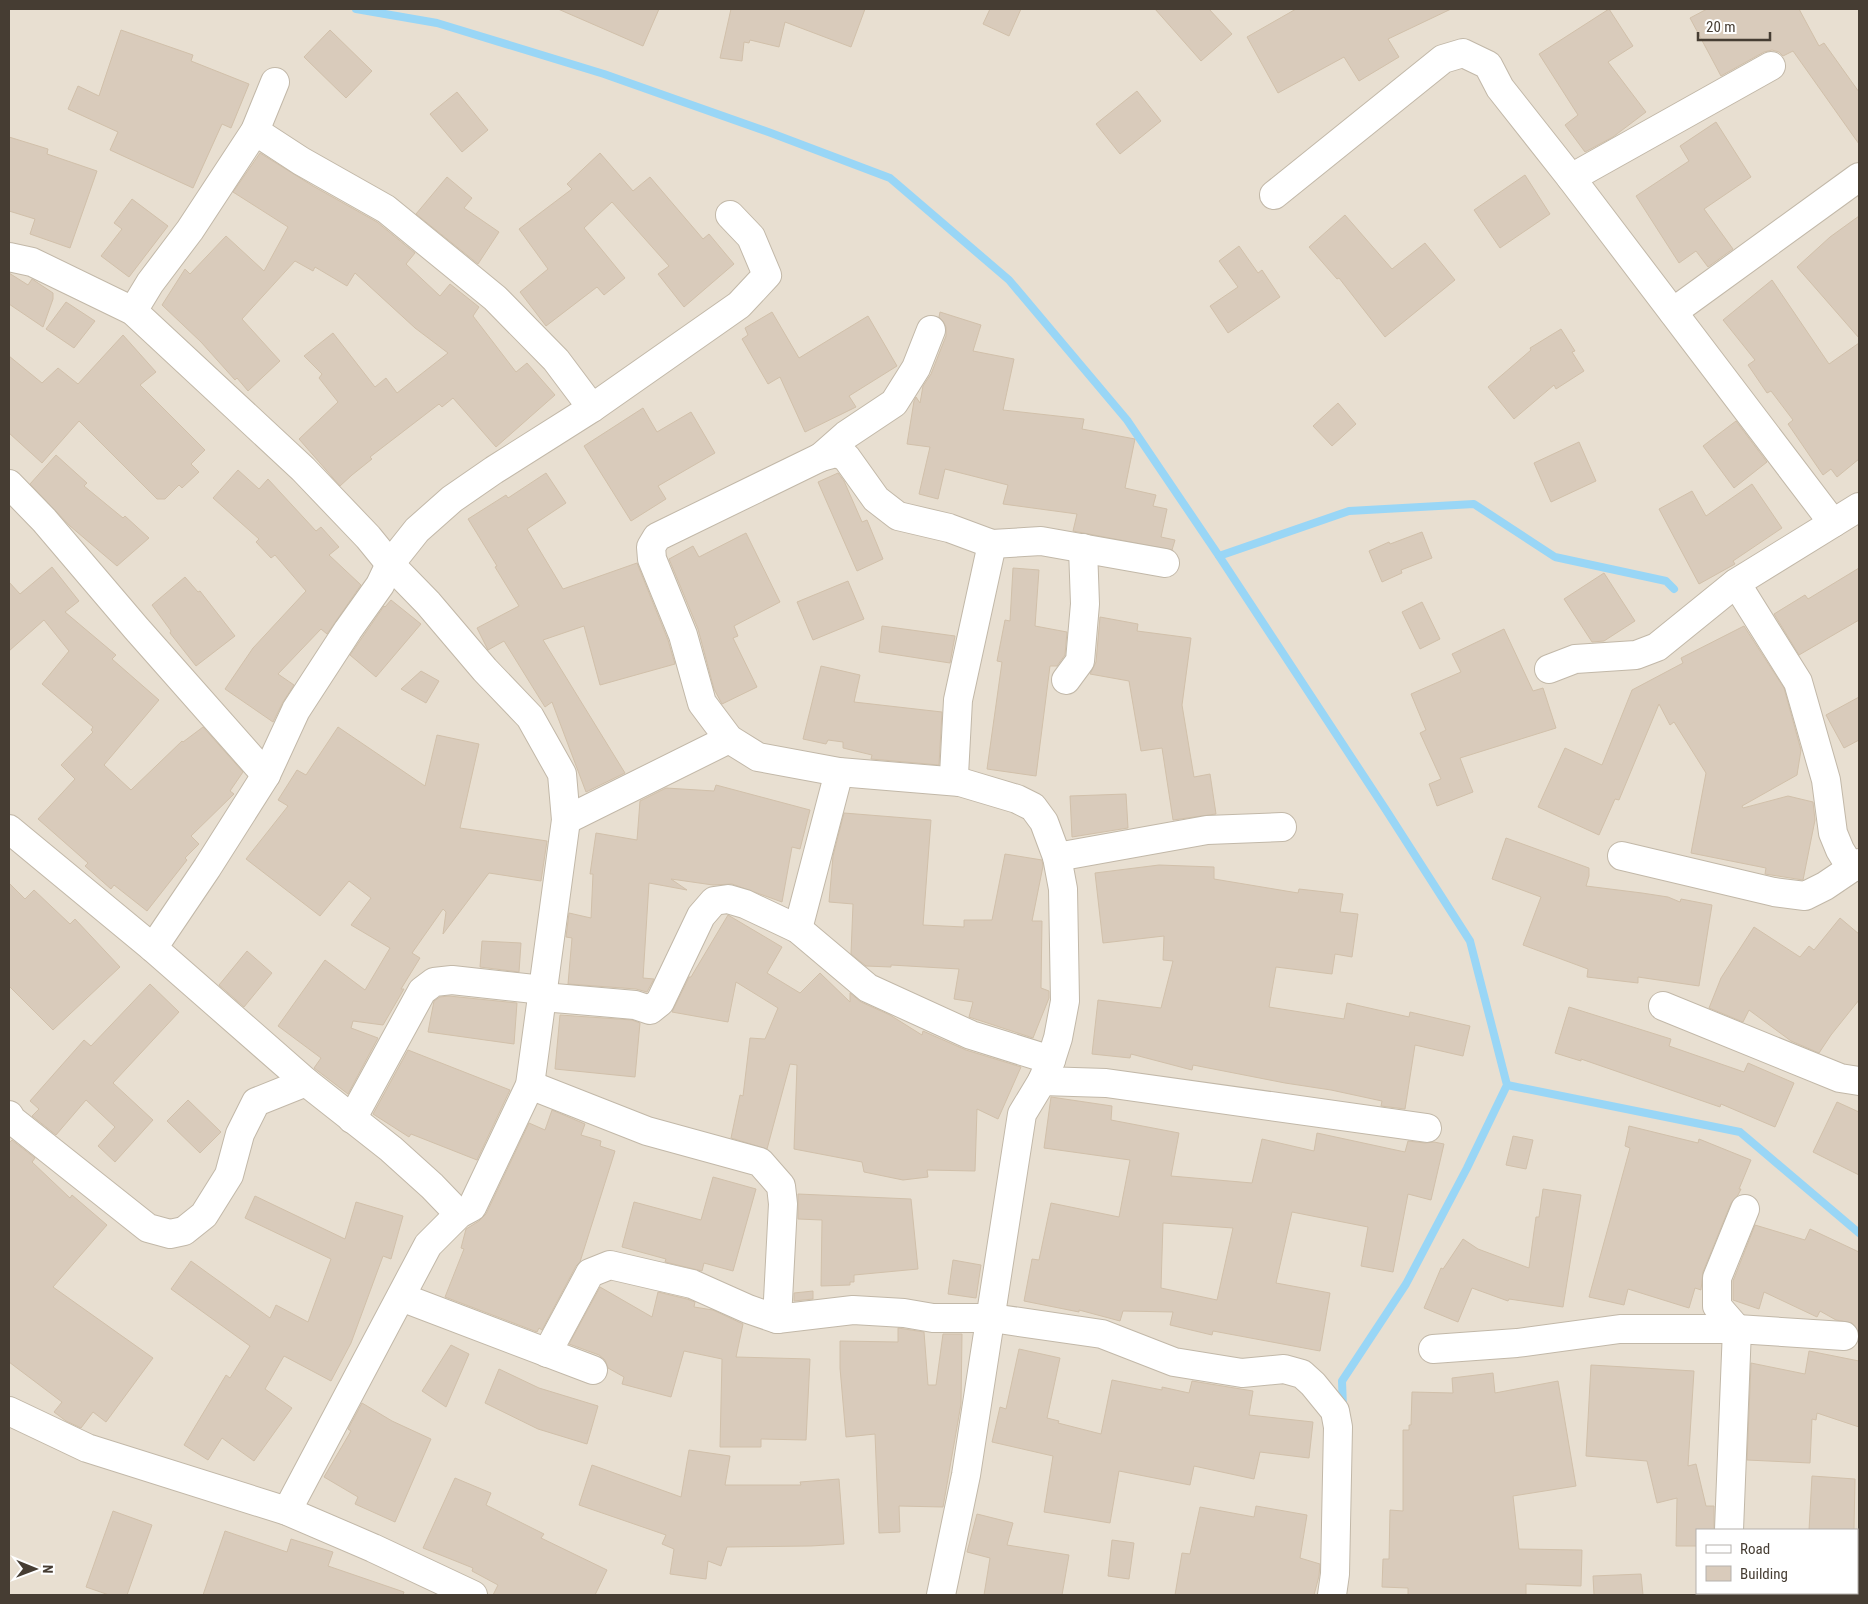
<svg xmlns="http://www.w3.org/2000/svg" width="1868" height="1604" viewBox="0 0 1868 1604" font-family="'Roboto Condensed',sans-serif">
  <rect width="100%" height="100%" fill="#f3ede3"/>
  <path fill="#e8dfd1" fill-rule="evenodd" d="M9,9H1859V1595H9ZM1697,1530H1857V1593H1697Z"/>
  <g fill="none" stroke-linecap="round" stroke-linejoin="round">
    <g stroke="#99d6f6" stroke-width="8">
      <polyline points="356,9 437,23 604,74 771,133 890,178 1009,280 1127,420 1219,556 1386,810 1470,941 1507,1085 1467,1168 1406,1284 1342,1381 1343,1408"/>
      <polyline points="1219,556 1349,511 1474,504 1555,557 1666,581 1674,589"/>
      <polyline points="1507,1085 1740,1132 1859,1233"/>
    </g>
  </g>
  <g fill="#d9cbbb" stroke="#d1c0aa" fill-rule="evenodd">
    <polygon points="558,9 659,9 643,46"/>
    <polygon points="731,9 865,9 851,47 785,22 779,47 750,40 749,43 744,42 742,61 720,58"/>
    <polygon points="990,9 1021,9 1009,36 983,24"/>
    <polygon points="1155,9 1209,9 1232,34 1201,61"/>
    <polygon points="1296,9 1451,9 1388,39 1399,57 1359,81 1344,57 1278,93 1247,37"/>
    <polygon points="1609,9 1633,46 1608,62 1646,112 1613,137 1585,152 1565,125 1578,115 1539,54"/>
    <polygon points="1707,9 1799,9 1819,46 1824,43 1859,92 1859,144 1793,51 1783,56 1779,52 1772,50 1764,52 1721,76 1690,18"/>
    <polygon points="121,30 193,55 191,61 249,84 231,128 222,124 193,188 110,150 118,132 68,109 78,86 99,96"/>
    <polygon points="330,30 372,71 346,98 304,57"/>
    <polygon points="1137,91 1161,121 1120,154 1096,124"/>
    <polygon points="457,92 488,130 462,152 430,114"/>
    <polygon points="1716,122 1751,177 1704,209 1733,249 1708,267 1696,251 1679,263 1636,196 1689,161 1680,146"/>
    <polygon points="9,137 48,149 47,154 97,171 70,248 30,234 35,219 9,211"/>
    <polygon points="260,153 313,186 377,222 415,253 406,264 440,296 450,284 479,307 473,316 516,372 527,363 555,395 496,447 453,398 442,407 439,404 370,457 372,459 352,475 340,486 299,439 338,402 319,378 322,374 304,356 333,333 375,387 386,378 397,393 448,353 415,328 355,273 347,286 315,267 313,271 295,261 242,319 280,361 248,391 237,378 235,380 201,342 162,305 185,269 190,274 226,236 264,271 288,227 233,192"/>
    <polygon points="600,153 633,191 650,177 703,239 709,234 734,264 684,307 658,274 669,266 612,202 584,228 625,278 604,295 597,287 546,326 520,292 548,269 519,229 572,189 567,184"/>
    <polygon points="1525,175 1550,214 1500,248 1474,210"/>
    <polygon points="447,177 472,198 464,208 499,232 478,264 416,214"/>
    <polygon points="132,199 168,226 129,277 101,256 122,229 114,223"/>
    <polygon points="1345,215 1392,269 1425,243 1455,280 1385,337 1339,278 1337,279 1309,247"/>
    <polygon points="1859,216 1859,338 1797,267 1830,237"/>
    <polygon points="1239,246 1258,273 1262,270 1280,297 1228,333 1210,306 1238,287 1219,261"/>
    <polygon points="9,273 28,285 32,279 53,293 53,299 43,327 9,304"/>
    <polygon points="1772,280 1829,364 1859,343 1859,459 1837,477 1831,469 1823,475 1788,424 1793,420 1771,391 1767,393 1748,365 1755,360 1723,320"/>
    <polygon points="66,302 95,321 74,348 46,329"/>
    <polygon points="772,312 799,358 868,316 897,366 849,396 856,407 805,432 780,377 768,384 742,339 748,335 745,328"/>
    <polygon points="940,312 981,325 973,351 1014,359 1003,410 1084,419 1082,429 1135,439 1125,488 1156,495 1153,506 1167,509 1161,537 1175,540 1172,550 1073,531 1077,514 1003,504 1008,485 945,469 938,499 919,494 930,447 907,444 914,401 916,397 920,403 923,386 931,374 946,336 946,327 943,321 939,317"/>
    <polygon points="1561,329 1575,351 1572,352 1584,371 1556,389 1554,385 1514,419 1488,387 1531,350 1530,348"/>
    <polygon points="123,335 156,372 140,385 205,450 191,464 199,472 182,488 179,485 165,499 157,499 79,421 42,463 9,433 9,356 42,383 58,368 78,384"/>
    <polygon points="1338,403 1356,424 1332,446 1313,426"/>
    <polygon points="643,408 657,432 691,412 715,453 658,486 666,499 631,521 584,446"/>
    <polygon points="1736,421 1767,462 1734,488 1703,446"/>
    <polygon points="1579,442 1596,481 1551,502 1534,463"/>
    <polygon points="56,455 87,483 84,486 123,518 125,516 149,538 117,566 70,526 30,484"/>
    <polygon points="238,470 259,489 268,479 316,531 321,527 339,547 329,555 361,585 327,634 321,629 278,674 294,685 283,702 273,722 225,689 253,648 306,591 275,555 271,558 256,542 259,539 213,498"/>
    <polygon points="546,473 566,503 527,529 563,589 637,563 668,640 675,664 600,685 584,626 543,640 625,773 586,792 552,702 545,707 504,641 488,650 477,628 519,606 495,567 497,566 468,519 506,495 508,498"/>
    <polygon points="838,473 844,481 862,522 867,520 883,559 857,571 818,482"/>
    <polygon points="1752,484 1782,528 1733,561 1735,564 1699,584 1659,509 1692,491 1706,516"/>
    <polygon points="1422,532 1432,558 1401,570 1402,573 1382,582 1369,551 1389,542 1390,544"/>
    <polygon points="746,533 780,602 734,626 738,636 733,638 757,687 722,704 714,689 698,629 669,559 693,546 699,557"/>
    <polygon points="52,567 79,601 65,612 116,655 112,659 159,700 104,765 131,790 182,741 183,742 203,727 243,772 230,791 234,794 191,836 199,844 185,858 187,860 147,911 114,885 111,889 85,866 88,863 38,819 75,779 61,765 93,732 91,730 93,727 42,684 69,651 44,620 9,651 9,582 20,594"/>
    <polygon points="1013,568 1039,570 1035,626 1067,632 1065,655 1057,666 1050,666 1036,776 987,769 1002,662 997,661 1005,620 1010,621"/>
    <polygon points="1859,568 1859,620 1799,655 1774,614 1805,595 1808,599"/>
    <polygon points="1604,573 1635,621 1604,641 1592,642 1564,599"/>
    <polygon points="185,577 198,592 200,591 235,636 196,666 170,633 171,631 152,605"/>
    <polygon points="848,581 864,619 813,640 797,602"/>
    <polygon points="391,600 421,624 376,677 350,655 384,606 385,607"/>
    <polygon points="1422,602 1440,639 1420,649 1402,612"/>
    <polygon points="1100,617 1138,624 1137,631 1191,638 1182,705 1194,777 1210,774 1216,814 1173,820 1162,748 1141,751 1129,681 1090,674 1096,662"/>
    <polygon points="882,626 955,636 950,663 879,652"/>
    <polygon points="1744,626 1784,688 1801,750 1797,775 1742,806 1743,808 1788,796 1813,802 1815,820 1803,880 1765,874 1766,868 1691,853 1706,773 1674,722 1670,725 1659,704 1619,800 1615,799 1599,835 1538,807 1565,748 1602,765 1632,690 1683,663 1681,658"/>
    <polygon points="1504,629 1533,691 1543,688 1556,728 1460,758 1473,792 1437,806 1429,784 1441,779 1420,733 1426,730 1411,694 1461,672 1452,654"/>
    <polygon points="821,666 860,675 854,702 942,712 939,765 871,759 872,755 843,748 843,742 828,740 826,744 803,739"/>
    <polygon points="421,671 439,681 426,703 401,689"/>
    <polygon points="1859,697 1859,740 1844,748 1826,715"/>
    <polygon points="338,727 425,786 437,735 479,744 460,828 547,841 541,881 489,873 443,934 446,912 443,909 412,953 420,958 401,989 404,989 383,1025 353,1021 351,1028 378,1038 348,1094 314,1068 321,1058 278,1026 325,960 365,990 390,948 351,925 371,898 349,881 320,916 246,859 288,806 278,800 297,770 306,775"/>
    <polygon points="716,785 810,810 800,849 792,847 782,902 732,884 713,885 671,879 687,890 649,883 643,978 654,979 647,992 636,989 568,984 572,938 566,937 569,913 591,918 593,874 590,874 596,833 637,840 640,801 666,788 714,791"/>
    <polygon points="1126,794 1128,828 1072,837 1070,796"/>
    <polygon points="844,813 931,820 923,925 964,927 964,920 992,920 1005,854 1042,860 1043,866 1032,921 1042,921 1041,988 1049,991 1049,998 1033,1038 969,1017 973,1002 954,999 959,969 891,965 891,967 866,966 851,954 853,904 829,902 833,856"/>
    <polygon points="1506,838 1589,868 1589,876 1586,886 1642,893 1668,897 1680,902 1681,899 1712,905 1699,986 1638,977 1638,983 1587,977 1588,969 1523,945 1541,897 1492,879"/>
    <polygon points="1159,865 1214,867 1214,879 1298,893 1299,889 1343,894 1340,912 1358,914 1352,957 1335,954 1332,974 1276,967 1269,1007 1344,1019 1347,1003 1409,1017 1410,1012 1470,1026 1463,1056 1415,1045 1405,1109 1381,1106 1382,1101 1331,1090 1285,1083 1193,1065 1192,1070 1131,1054 1130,1058 1092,1054 1098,1000 1161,1008 1173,961 1163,960 1164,936 1103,943 1095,873"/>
    <polygon points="9,883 25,899 34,890 70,924 75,919 120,967 53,1030 9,986"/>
    <polygon points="728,915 782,947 767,973 800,993 820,973 850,1002 850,993 861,1002 890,1015 922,1035 923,1031 966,1050 1021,1067 998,1119 977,1109 975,1171 927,1170 928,1177 903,1180 864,1172 862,1162 794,1149 797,1065 790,1064 767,1149 731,1138 740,1095 743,1096 750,1038 765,1039 778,1008 736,982 728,1022 672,1012 689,977 691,977"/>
    <polygon points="1840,918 1859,934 1859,1000 1831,1035 1819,1053 1791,1041 1749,1010 1743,1022 1709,1008 1721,978 1754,927 1800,957 1809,946 1814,950"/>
    <polygon points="482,941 521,943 519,972 480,967"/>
    <polygon points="247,951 272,973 244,1007 219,985"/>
    <polygon points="150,984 179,1012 113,1083 153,1120 115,1162 98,1146 115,1127 86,1100 56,1135 32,1116 39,1109 30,1101 84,1040 91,1046"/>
    <polygon points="449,996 517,1003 514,1044 428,1032 434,1001 440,997"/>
    <polygon points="1569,1007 1671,1039 1669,1046 1744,1072 1748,1063 1794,1083 1775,1127 1721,1104 1720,1107 1581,1059 1581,1061 1555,1053"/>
    <polygon points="560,1015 632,1020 640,1023 635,1077 555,1069"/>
    <polygon points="408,1050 510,1090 477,1160 411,1134 409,1137 373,1114"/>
    <path d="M1051,1097L1112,1106L1111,1120L1179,1133L1171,1176L1252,1183L1262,1139L1314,1151L1317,1133L1405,1152L1408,1141L1425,1143L1434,1142L1444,1144L1431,1200L1408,1194L1393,1272L1361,1266L1368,1227L1292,1212L1276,1283L1330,1293L1320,1351L1213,1331L1212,1335L1170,1325L1173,1312L1123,1311L1120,1321L1079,1310V1312L1024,1301L1032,1259L1039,1260L1051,1203L1119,1217L1130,1160L1044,1148ZM1163,1223L1233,1228L1217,1300L1161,1288Z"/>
    <polygon points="188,1100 221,1132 200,1153 167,1121"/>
    <polygon points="1837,1102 1859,1112 1859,1175 1813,1152"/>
    <polygon points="552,1110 585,1124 581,1135 601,1141 600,1146 615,1151 580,1262 576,1266 542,1330 539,1328 537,1332 445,1297 464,1249 461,1248 466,1229 479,1221 486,1214 529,1123 545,1130"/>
    <polygon points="1629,1126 1698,1143 1699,1139 1751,1160 1739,1189 1741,1189 1738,1195 1731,1203 1703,1272 1701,1290 1695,1288 1689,1308 1628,1289 1624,1305 1589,1297 1630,1148 1625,1146"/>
    <polygon points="1513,1136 1533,1140 1526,1169 1506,1165"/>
    <polygon points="12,1140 35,1158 32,1162 70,1198 72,1195 107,1225 53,1287 153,1358 106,1422 93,1412 81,1428 66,1421 54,1412 62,1402 9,1362 9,1143"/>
    <polygon points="713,1177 756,1189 733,1271 704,1263 702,1271 665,1262 666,1259 622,1247 634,1202 701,1220"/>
    <polygon points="1543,1189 1581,1195 1563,1307 1509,1299 1508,1301 1472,1288 1458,1322 1424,1308 1441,1268 1443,1269 1463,1239 1478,1249 1529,1268 1536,1217 1539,1217"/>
    <polygon points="798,1194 911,1199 918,1269 854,1275 854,1282 850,1282 850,1285 821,1286 822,1220 798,1219"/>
    <polygon points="255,1196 345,1239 356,1202 403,1216 391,1259 383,1256 351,1343 331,1381 284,1356 265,1389 292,1408 254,1461 222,1438 208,1460 184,1445 226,1375 230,1378 250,1346 171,1289 191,1261 270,1318 276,1305 308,1322 331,1259 245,1218"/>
    <polygon points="1755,1225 1805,1240 1810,1229 1859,1252 1859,1333 1852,1323 1836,1320 1820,1311 1817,1317 1764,1292 1759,1309 1733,1300 1733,1281"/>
    <polygon points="953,1260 981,1265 976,1298 948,1294"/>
    <polygon points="600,1287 652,1317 658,1292 687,1299 695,1302 694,1307 713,1310 743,1324 736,1357 810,1359 806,1440 761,1439 761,1447 720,1447 722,1359 684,1351 671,1397 622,1384 624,1377 608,1368 605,1360 599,1355 569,1344"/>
    <polygon points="813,1291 813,1299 794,1301 794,1293"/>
    <polygon points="898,1328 924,1332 928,1385 936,1385 943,1334 962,1334 961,1404 943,1507 899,1506 900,1532 879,1533 875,1434 846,1437 840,1368 840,1341 898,1342"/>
    <polygon points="451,1345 469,1354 446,1407 422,1391"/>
    <polygon points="1019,1349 1060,1358 1047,1418 1059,1421 1058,1423 1101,1434 1112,1380 1162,1390 1162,1387 1189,1393 1192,1381 1253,1391 1249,1415 1313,1422 1309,1458 1260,1452 1254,1479 1194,1466 1190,1485 1119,1471 1110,1523 1044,1512 1053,1456 992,1442 1000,1407 1006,1409"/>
    <polygon points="1809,1351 1859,1361 1859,1427 1817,1413 1816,1420 1812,1419 1810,1463 1747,1460 1751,1363 1805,1374"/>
    <polygon points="1591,1365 1694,1371 1688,1466 1696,1464 1706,1506 1714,1506 1714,1530 1697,1530 1697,1546 1676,1546 1677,1498 1657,1503 1647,1461 1586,1456"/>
    <polygon points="499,1369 539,1388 598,1406 587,1444 538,1429 485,1403"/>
    <polygon points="1493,1373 1495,1393 1558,1381 1576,1486 1513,1496 1519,1549 1582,1550 1581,1586 1526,1584 1526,1595 1408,1595 1408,1588 1382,1587 1383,1559 1389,1559 1390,1510 1403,1511 1403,1430 1409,1430 1409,1425 1411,1425 1412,1392 1453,1393 1452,1378"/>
    <polygon points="362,1403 392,1421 431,1439 395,1522 355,1504 358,1497 324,1477 351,1431 348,1429"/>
    <polygon points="689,1450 730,1456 725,1485 801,1485 800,1482 839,1479 844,1544 811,1546 727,1547 721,1566 708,1561 706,1579 670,1574 674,1549 662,1544 666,1535 579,1505 592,1465 681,1497"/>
    <polygon points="1812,1476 1855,1479 1854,1530 1809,1530"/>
    <polygon points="455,1478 491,1493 486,1505 544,1534 541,1538 607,1570 595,1595 493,1595 498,1585 472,1571 473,1568 423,1548"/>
    <polygon points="1256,1506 1307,1515 1300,1558 1320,1564 1319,1576 1314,1595 1175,1595 1182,1553 1190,1554 1200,1507 1254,1517"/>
    <polygon points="113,1511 152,1525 127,1595 109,1595 86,1587"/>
    <polygon points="977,1514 1013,1523 1007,1545 1069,1555 1062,1595 984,1595 990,1558 967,1552"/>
    <polygon points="225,1531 287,1552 291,1539 333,1552 328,1566 404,1592 403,1595 203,1595"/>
    <polygon points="1112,1540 1134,1543 1129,1579 1108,1576"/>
    <polygon points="1641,1574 1643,1595 1594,1595 1593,1576"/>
  </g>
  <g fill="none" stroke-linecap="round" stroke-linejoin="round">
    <defs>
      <g id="minor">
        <polyline points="255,131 301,161 386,209 495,298 556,360 592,408"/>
        <polyline points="1571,178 1771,66"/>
        <polyline points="1274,195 1443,59 1463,53 1488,65 1500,88 1571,178 1833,523"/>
        <polyline points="9,257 32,262 133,311 303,469 368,537 390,564 428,603 485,670 530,717 562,774 566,820 530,1085 472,1207 459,1214 428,1245 287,1511"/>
        <polyline points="133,311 150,283 190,230 255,131 275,82"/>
        <polyline points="1673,312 1859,177"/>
        <polyline points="931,330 916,368 894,403 846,435 821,457 657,537 651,547 652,559 683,635 702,703 729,739 758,757 839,772 960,782 1017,799 1033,807 1044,822 1057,857 1063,889 1065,1001 1058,1038 1051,1060 1042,1081 1022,1114 966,1475 941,1595"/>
        <polyline points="821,457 836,453 846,457 876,499 898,516 949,528 992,544 1041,541 1165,563"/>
        <polyline points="9,484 44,520 136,628 266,775"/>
        <polyline points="1736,583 1798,682 1826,780 1833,833 1840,850 1851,868"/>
        <polyline points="1549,669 1575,659 1636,655 1657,647 1736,583 1859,507"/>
        <polyline points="1066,680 1080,661 1085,604 1083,548"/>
        <polyline points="960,782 954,775 958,700 992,544"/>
        <polyline points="566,820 729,739"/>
        <polyline points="9,829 153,948 306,1082 391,1149 432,1186 459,1214"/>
        <polyline points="1622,856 1774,892 1805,896 1825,886 1859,863"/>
        <polyline points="1057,857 1207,830 1282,827"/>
        <polyline points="798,929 839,772"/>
        <polyline points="153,948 207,868 266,775 296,710 348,630 380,585 390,564 417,530 452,499 494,470 592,408 739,305 767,275 751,237 730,215"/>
        <polyline points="543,997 635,1005 650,1010 660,1002 701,916 714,901 728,899 745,904 798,929 868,988 971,1035 1051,1060"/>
        <polyline points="1663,1006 1840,1078 1859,1081"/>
        <polyline points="1042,1081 1106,1083 1427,1128"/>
        <polyline points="530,1085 647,1131 760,1162 781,1186 783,1204 777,1319"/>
        <polyline points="9,1115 12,1120 148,1228 170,1234 184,1231 204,1215 229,1175 240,1134 256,1102 306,1082"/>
        <polyline points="352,1119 422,991 434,982 452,980 543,990"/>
        <polyline points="401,1297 593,1370"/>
        <polyline points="1433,1349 1517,1343 1620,1329 1737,1329 1844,1336"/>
        <polyline points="547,1353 590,1273 610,1265 692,1284 748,1309 777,1319 853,1310 904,1313 933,1318 992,1318 1102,1334 1174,1362 1242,1373 1284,1369 1302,1374 1313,1384 1335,1411 1338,1427 1335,1574 1332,1595"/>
        <polyline points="9,1411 87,1448 287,1511 373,1548 473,1595"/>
        <polyline points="1729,1530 1737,1329 1717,1306 1717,1278 1745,1209"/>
        <polyline points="1726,1595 1726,1593"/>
      </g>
    </defs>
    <use href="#minor" stroke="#c2b8a8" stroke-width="30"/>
    <use href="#minor" stroke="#fff" stroke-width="28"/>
  </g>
  <rect width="1868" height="1604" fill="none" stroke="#463d33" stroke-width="20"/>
  <rect x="1696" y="1529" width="162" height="65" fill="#ffffff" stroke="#b5b1ad"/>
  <rect x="1706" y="1545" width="25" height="8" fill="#ffffff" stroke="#b5b1ad"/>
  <text x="1740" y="1554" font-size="15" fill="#463d33">Road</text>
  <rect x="1706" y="1566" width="25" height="15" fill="#d9cbbb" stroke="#b5b1ad"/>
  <text x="1740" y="1579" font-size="15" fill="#463d33">Building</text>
  <g transform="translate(35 1569) rotate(91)" stroke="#ffffff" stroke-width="4" paint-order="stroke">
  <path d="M0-4L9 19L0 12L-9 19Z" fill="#463d33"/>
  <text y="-8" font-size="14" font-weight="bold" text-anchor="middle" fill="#463d33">N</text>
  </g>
  <path d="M1698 32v8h72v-8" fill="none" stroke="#463d33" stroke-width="2.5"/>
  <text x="1706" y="32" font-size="15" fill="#463d33" stroke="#ffffff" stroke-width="4" paint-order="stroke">20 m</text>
</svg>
